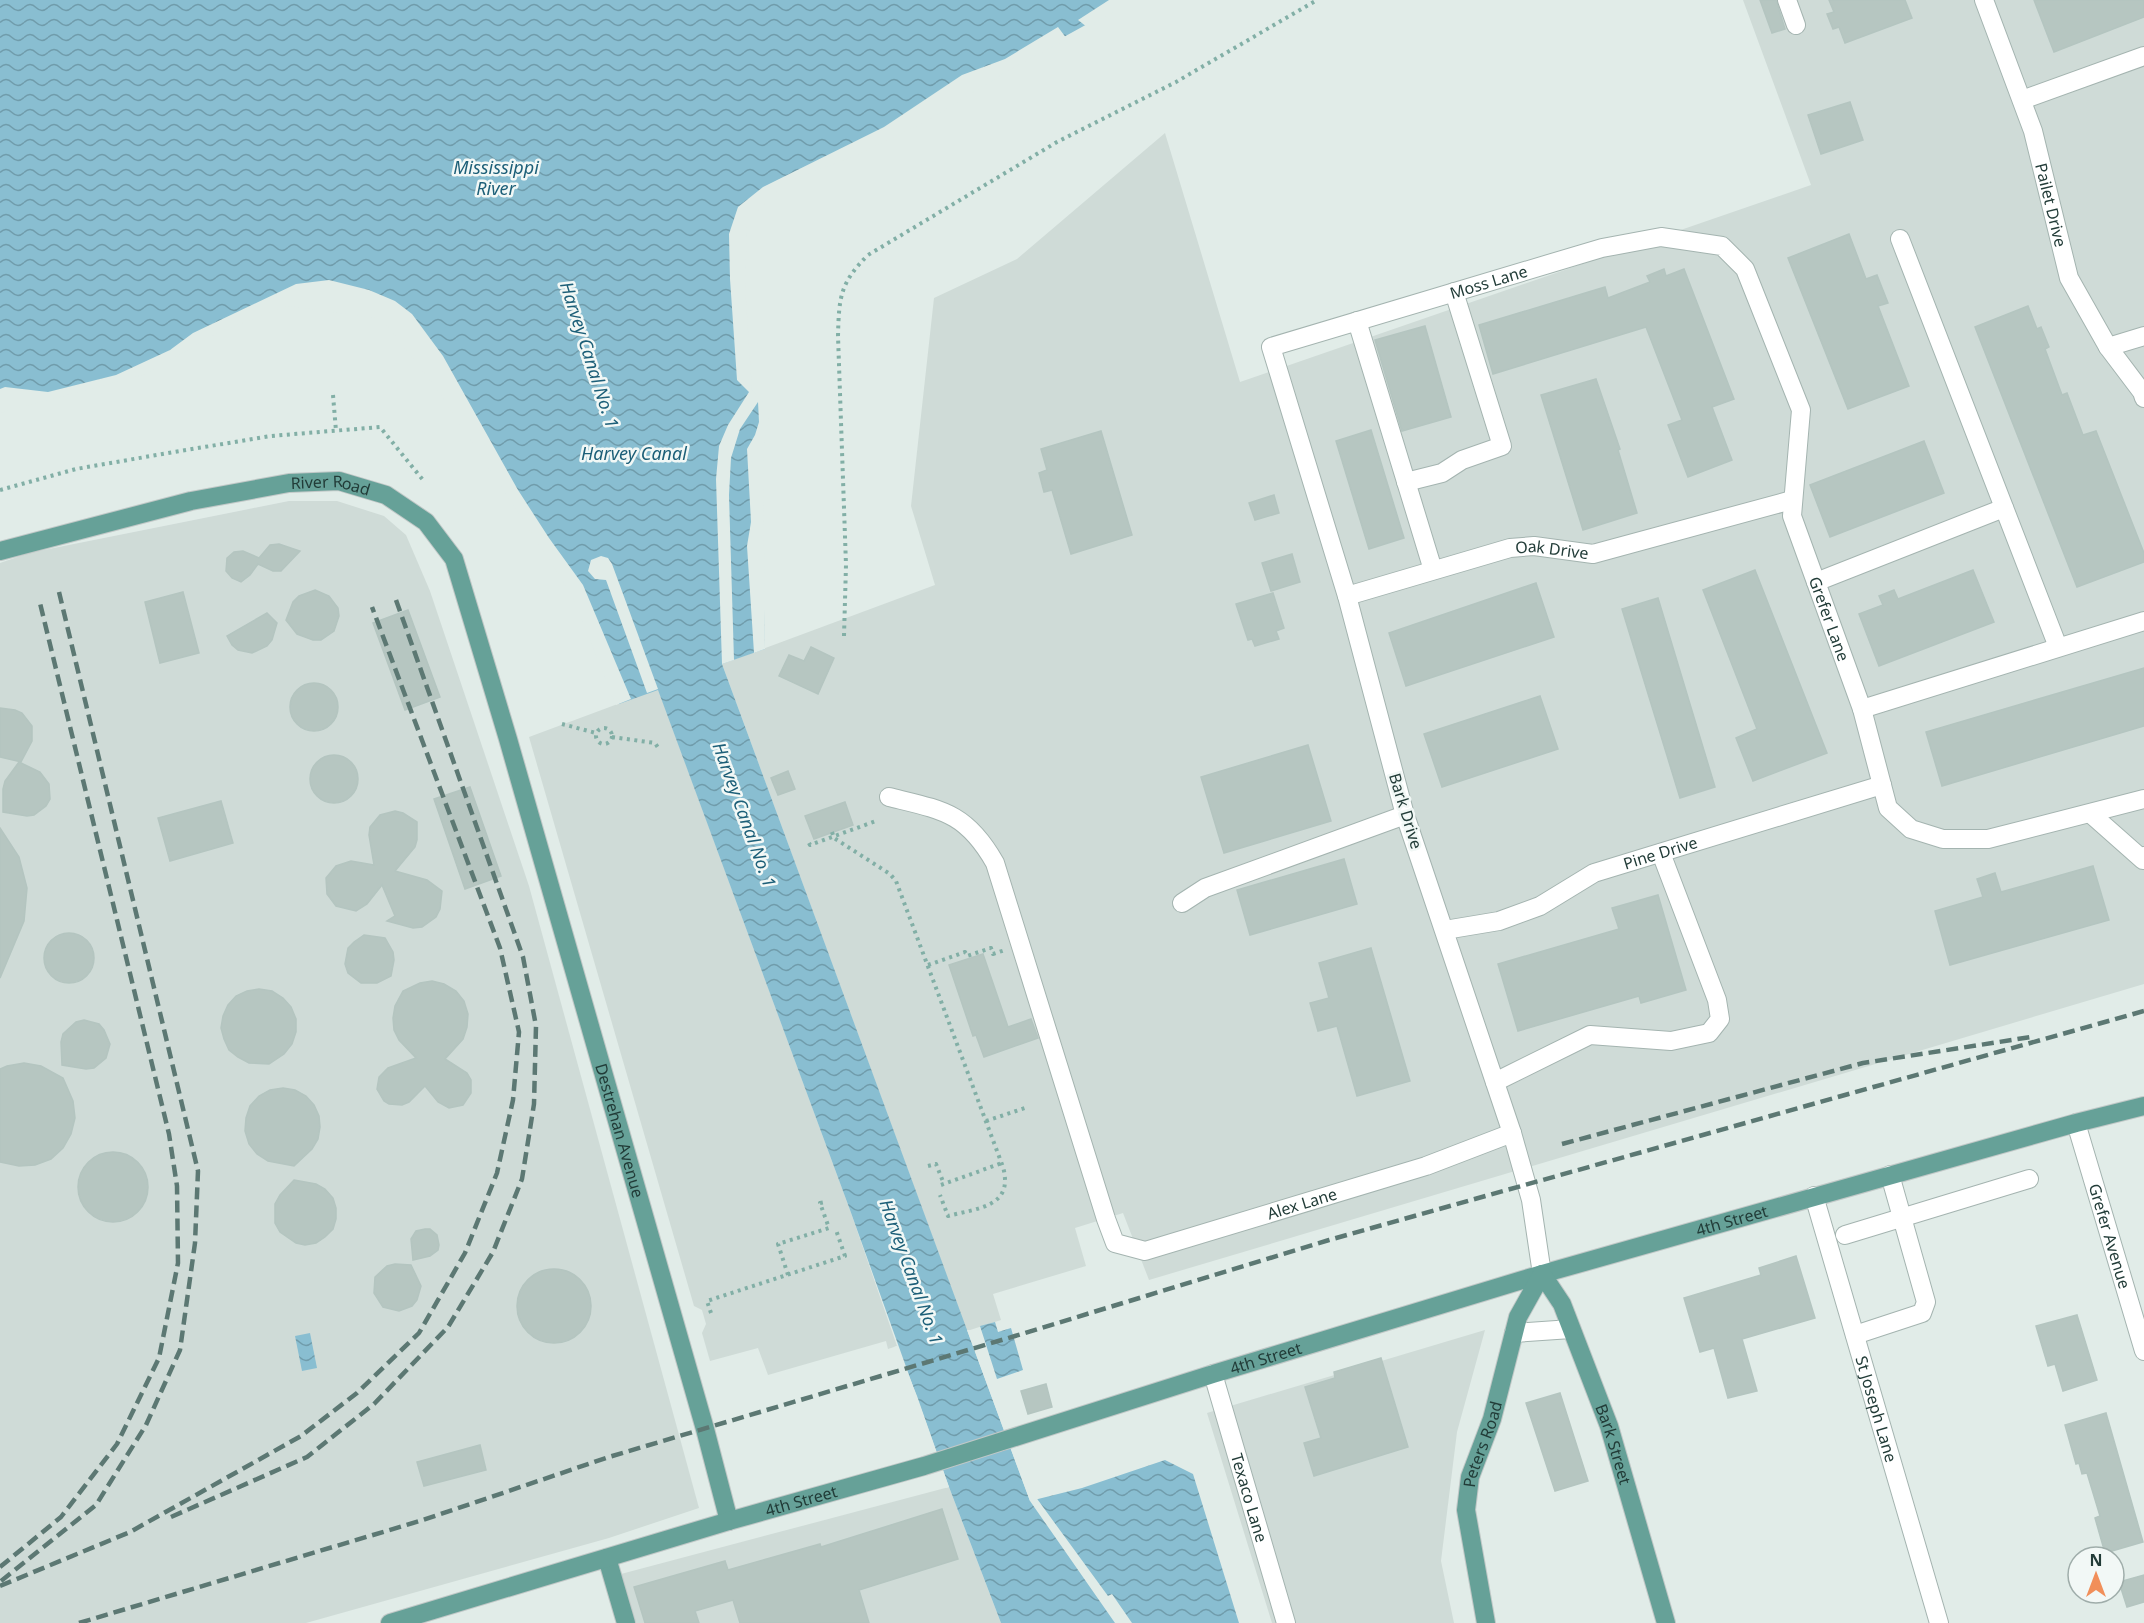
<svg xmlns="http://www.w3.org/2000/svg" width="2144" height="1623" viewBox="0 0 2144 1623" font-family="'Noto Sans',sans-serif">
  <defs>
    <pattern id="water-waves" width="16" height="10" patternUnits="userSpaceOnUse" patternTransform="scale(1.5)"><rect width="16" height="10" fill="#89bed1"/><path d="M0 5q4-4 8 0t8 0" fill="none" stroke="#709cab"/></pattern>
  </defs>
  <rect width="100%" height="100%" fill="#e1ece8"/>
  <g fill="#cfdbd7">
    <polygon points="1743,0 2144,0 2144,984 1149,1280 1123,1213 1075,1228 1086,1266 993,1294 1001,1320 967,1331 722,664 935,585 911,506 934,298 1017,259 1165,133 1240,382 1811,185"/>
    <polygon points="289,501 337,501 384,516 406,535 430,591 529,886 699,1508 609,1538 306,1623 0,1623 0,563 29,553"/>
    <polygon points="658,689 850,1210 897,1346 888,1349 886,1341 768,1375 758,1348 710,1361 702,1333 706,1324 702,1310 694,1306 529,737"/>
    <polygon points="1485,1330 1457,1432 1441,1561 1454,1623 1272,1623 1207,1413"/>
    <polygon points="949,1487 1001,1623 636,1623 621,1574"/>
  </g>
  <g fill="url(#water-waves)">
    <polygon points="0,0 1131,0 1013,65 786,179 744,220 742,285 749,391 767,410 760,451 765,649 722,664 1030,1501 1082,1488 1165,1460 1193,1474 1239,1623 1001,1623 949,1487 850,1210 658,690 619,704 573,591 438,386 384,316 288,302 219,328 145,371 0,410"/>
    <polygon points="995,1322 998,1332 1011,1328 1023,1370 997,1379 980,1326"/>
    <polygon points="310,1333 317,1368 302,1371 295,1336"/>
  </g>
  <g fill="#e1ece8">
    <polygon points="1109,0 1134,0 1087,27 1078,20"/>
    <polygon points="1058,27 1067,39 1014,67 925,122 855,156 788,181 747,221 745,285 752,390 770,410 763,451 765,649 754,653 747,546 751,522 747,449 755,435 759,422 758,402 740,429 731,458 729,495 734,660 722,664 716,479 719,446 728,425 749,392 737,380 730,279 729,234 738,207 763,187 884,127 962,75 1005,59"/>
    <polygon points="329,280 369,290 395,301 412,314 443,356 518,490 549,538 583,585 631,699 616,705 571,593 436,388 382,319 288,306 221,331 146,374 0,413 0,389 5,387 48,392 116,375 170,350 193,333 296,284"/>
    <polygon points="601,556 608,558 612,564 658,689 647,693 606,580 595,579 588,571 591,560"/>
    <polygon points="967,1330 970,1330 1032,1497 1035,1496 1108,1596 1112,1594 1132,1623 1115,1623 1030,1501"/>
    <polygon points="897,1346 917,1396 949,1487 946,1488 894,1347"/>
  </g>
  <g fill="#b6c6c1" stroke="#b4c5c0" stroke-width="1.5">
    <polygon points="1760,0 1776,0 1785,29 1772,33"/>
    <polygon points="1829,0 1905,0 1912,18 1845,43 1839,27 1833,29 1827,14 1834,12"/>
    <polygon points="2034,0 2144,0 2144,17 2054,52"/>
    <polygon points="1850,102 1863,140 1821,154 1808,115"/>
    <polygon points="1849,234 1866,279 1877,275 1888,303 1878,306 1909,386 1848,409 1788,258"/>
    <polygon points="1664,269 1666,276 1684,269 1734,399 1712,407 1732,460 1688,477 1668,425 1682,420 1646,327 1493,374 1479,325 1605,287 1608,298 1650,282 1647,276"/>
    <polygon points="2028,306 2037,329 2041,327 2049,347 2045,349 2062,395 2067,393 2083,435 2096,431 2144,553 2144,562 2077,587 1975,327"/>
    <polygon points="1425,326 1451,417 1402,431 1375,340"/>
    <polygon points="1596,379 1620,449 1618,450 1637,513 1583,530 1541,395"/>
    <polygon points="1371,430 1404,538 1369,549 1336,441"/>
    <polygon points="1101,431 1132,535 1071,554 1052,490 1044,492 1039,473 1047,470 1041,449"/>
    <polygon points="1924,441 1944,493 1830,537 1810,485"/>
    <polygon points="1274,495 1279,513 1255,520 1249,503"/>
    <polygon points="279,544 300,551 281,571 273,571 258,564 250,575 241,582 232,578 226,571 227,558 234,552 243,551 259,558 270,545"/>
    <polygon points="1292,554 1300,582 1271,591 1262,563"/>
    <polygon points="1755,570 1827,753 1753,781 1736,738 1757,729 1703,590"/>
    <polygon points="1973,570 1994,622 1879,666 1859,614 1883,605 1879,596 1894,590 1898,599"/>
    <polygon points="1536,583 1554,637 1406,686 1389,633"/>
    <polygon points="315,590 329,596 338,608 339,616 334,631 321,640 313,640 297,634 286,620 293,602 299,596"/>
    <polygon points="183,592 199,653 160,663 145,602"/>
    <polygon points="1273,593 1284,628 1276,631 1279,639 1255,646 1252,639 1248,640 1236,604"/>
    <polygon points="1658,598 1715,787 1680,798 1622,609"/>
    <polygon points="408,610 440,697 405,710 373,623"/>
    <polygon points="267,613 277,623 272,640 267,646 252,653 238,650 232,645 227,636"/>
    <polygon points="811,647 834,658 818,694 779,676 789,655 804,661"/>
    <polygon points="2144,668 2144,726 1942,786 1926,732"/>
    <circle cx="314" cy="707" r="24"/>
    <polygon points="1540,696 1558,749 1442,787 1424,734"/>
    <polygon points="0,708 15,710 22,713 32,726 32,741 21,762 0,757"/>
    <polygon points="1308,745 1331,821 1224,853 1201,777"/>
    <circle cx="334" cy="779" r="24"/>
    <polygon points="19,762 40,772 49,784 50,799 46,806 34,815 27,816 3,812 3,789 5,781"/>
    <polygon points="788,771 795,789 778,795 771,778"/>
    <polygon points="470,787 501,876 465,889 434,799"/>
    <polygon points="221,801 233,843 170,861 158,818"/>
    <polygon points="845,802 853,825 814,839 805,816"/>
    <polygon points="395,811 403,813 417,822 417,840 415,847 395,871 427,880 442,891 440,909 436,917 422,927 413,928 387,921 395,916 382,885 367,904 356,911 336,906 327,894 326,878 336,866 351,861 374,865 369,835 370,827 380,815"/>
    <polygon points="0,828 19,857 27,888 24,921 0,978"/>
    <polygon points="1344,859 1357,904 1250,935 1237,890"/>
    <polygon points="2093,866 2109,920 1950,965 1935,911 1983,897 1977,879 1995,873 2001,892"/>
    <polygon points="1658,895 1686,990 1641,1003 1639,996 1518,1031 1498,964 1619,929 1612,908"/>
    <circle cx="69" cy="958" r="25"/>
    <polygon points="364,935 385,938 393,952 394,960 391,976 377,983 361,983 348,973 345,964 348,948 354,942"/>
    <polygon points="1371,948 1410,1081 1357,1096 1337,1026 1318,1031 1310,1003 1329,998 1319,963"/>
    <polygon points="983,954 1008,1027 1031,1019 1038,1038 984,1057 976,1035 973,1036 949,965"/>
    <polygon points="432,981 444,984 456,991 464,1001 468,1014 467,1027 463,1039 445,1059 467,1073 471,1080 471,1093 463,1105 449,1108 438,1102 425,1086 409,1102 402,1105 389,1104 384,1101 377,1089 379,1077 388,1068 416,1058 399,1040 394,1030 393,1018 395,1006 403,991 420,983"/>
    <polygon points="259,989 272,991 283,998 291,1007 296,1019 296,1032 292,1044 284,1054 269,1064 249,1063 238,1057 229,1050 224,1039 221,1028 223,1016 228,1005 236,996 247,991"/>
    <polygon points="84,1020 99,1024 104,1030 110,1044 106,1058 94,1068 86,1069 62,1065 61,1042 63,1034 76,1022"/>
    <polygon points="24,1063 41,1066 63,1078 73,1101 75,1118 71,1134 63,1148 51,1159 35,1165 19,1166 0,1162 0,1069 7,1066"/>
    <polygon points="283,1088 295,1090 306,1096 314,1105 319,1116 320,1127 318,1139 312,1149 294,1166 268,1161 257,1154 249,1144 245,1131 246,1118 250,1106 259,1096 270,1090"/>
    <circle cx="113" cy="1187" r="35"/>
    <polygon points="294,1180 316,1184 325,1189 333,1198 336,1208 336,1219 333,1229 325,1237 316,1243 305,1245 296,1243 280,1232 275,1223 275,1204 280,1195"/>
    <polygon points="425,1229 430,1229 437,1235 439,1245 438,1250 430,1256 413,1260 411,1239 416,1231"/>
    <polygon points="1796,1256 1815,1318 1742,1339 1757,1391 1728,1398 1714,1348 1700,1352 1684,1298 1761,1275 1759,1268"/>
    <polygon points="395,1264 411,1265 421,1286 417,1300 412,1306 399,1311 383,1307 374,1293 375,1277 387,1266"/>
    <circle cx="554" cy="1306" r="37"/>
    <polygon points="2077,1315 2097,1380 2063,1391 2055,1364 2048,1366 2036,1326"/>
    <polygon points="1381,1358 1408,1447 1314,1476 1304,1443 1321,1438 1305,1387 1335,1378 1334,1372"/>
    <polygon points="1046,1384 1052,1407 1028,1414 1021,1391"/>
    <polygon points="1560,1393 1588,1481 1555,1491 1526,1403"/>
    <polygon points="2106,1413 2143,1542 2105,1553 2095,1518 2100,1516 2087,1473 2082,1474 2079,1463 2076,1464 2065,1425"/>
    <polygon points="480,1445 486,1470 424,1486 417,1462"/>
    <polygon points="942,1509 958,1559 859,1590 869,1623 740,1623 733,1600 695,1611 699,1623 645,1623 634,1587 725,1561 728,1570 820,1544 821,1547"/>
    <polygon points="2144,1575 2144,1602 2127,1607 2119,1582"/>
  </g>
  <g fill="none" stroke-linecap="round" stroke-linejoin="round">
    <defs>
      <g id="minor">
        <polyline points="1787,0 1796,25"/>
        <path id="s1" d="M1984,0L2033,131L2069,278L2108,347L2142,392L2144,398"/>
        <polyline points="2022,100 2144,56"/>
        <polyline points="1900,239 2058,647"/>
        <polyline points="1357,321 1433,570"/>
        <polyline points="2108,347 2144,336"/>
        <polyline points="1406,482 1442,473 1462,460 1502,446 1454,292"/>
        <polyline points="1816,582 2004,508"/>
        <path id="s2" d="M1347,596L1510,548L1534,546L1593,554L1792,500"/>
        <polyline points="1862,709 2144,621"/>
        <path id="s3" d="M889,797C942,810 966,812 995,863L1106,1219L1115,1243L1145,1251L1426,1166L1512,1133"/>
        <polyline points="2091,814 2143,860 2144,856"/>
        <polyline points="1182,903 1205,888 1405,815"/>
        <path id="s4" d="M1445,930L1499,921L1540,906L1594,873L1882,785"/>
        <polyline points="1495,1082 1590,1035 1671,1041 1709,1033 1720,1019 1717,1000 1661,853"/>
        <path id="s5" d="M2076,1123L2144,1351"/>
        <path id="s6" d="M1814,1196L1939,1623"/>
        <polyline points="1845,1235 2029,1179"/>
        <path id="s7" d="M1542,1274L1531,1200L1512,1133L1405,815L1347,596L1271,347L1602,248L1661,237L1722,246L1745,269L1801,410L1792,516L1862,709L1888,808L1911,829L1943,839H1988L2144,799"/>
        <polyline points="1514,1333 1571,1329"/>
        <polyline points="1855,1335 1922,1313 1926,1302 1890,1175"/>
        <path id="s8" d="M1213,1374L1286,1623"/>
      </g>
      <g id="major">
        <path id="s9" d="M0,551L191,501L289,483L339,481L386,495L426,522L454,559L508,739L705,1429L729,1521"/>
        <polyline points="607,1558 626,1623"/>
        <path id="s10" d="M390,1623L729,1521L924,1466L1213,1374L1542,1274L2076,1123L2144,1106"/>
        <path id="s11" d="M1486,1623L1466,1510L1470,1477L1492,1419L1518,1317L1542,1274L1562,1304L1609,1426L1666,1623"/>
      </g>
    </defs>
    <use href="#minor" stroke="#a4b4b0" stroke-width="20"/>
    <use href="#major" stroke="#c1c8c7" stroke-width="20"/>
    <g stroke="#82afa6" stroke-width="4" stroke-dasharray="3 4.5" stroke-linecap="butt">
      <polyline points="333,395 336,431"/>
      <polyline points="0,490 76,469 174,452 271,436 380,427 423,480"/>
      <path d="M844,636L846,565L838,336C839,297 840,283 868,255L1057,142L1176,82L1317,0"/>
      <polyline points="562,724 596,733"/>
      <circle cx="604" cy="736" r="8"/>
      <polyline points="612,737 655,743 659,749"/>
      <path d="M832,832L834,838L890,874L896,881L1003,1167C1014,1207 978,1208 948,1216L940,1195"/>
      <polyline points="809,843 810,845 876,821"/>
      <polyline points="928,965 965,952 967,956 991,948 993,954 1005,950"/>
      <polyline points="986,1121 1025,1108"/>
      <polyline points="928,1166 936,1164 944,1184"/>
      <polyline points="941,1185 1002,1163"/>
      <polyline points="788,1275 778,1244 829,1228 820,1203 825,1202"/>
      <polyline points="711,1313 707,1301 845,1256 836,1230"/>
    </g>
    <use href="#minor" stroke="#fff" stroke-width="18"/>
    <use href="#major" stroke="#66a198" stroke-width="18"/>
    <g stroke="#5c7873" stroke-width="4.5" stroke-dasharray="12 6" stroke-linecap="butt">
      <polyline points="1562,1144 1863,1063 2031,1037"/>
      <polyline points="171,1517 307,1457 374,1404 448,1327 493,1252 522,1179 534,1104 536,1026 523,957 396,600"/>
      <polyline points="0,1567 61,1517 117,1444 159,1358 178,1263 177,1186 169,1134 39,599"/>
      <polyline points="1,1581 96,1505 146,1425 180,1350 195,1243 198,1171 59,592"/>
      <polyline points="0,1586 130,1532 301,1436 357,1393 419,1333 465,1253 497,1173 513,1100 519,1032 500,948 372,607"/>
      <polyline points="79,1623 423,1520 609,1457 1015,1336 1329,1240 2144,1011"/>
    </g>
  </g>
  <g text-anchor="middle" stroke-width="5" stroke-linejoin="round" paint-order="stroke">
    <g font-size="16" fill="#223c38" stroke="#f2f8f6">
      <text dy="6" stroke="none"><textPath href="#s1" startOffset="216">Pailet Drive</textPath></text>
      <text dy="6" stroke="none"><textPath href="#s7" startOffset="1194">Moss Lane</textPath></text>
      <text dy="6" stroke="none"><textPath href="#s9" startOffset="339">River Road</textPath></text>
      <text dy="6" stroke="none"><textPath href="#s2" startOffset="212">Oak Drive</textPath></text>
      <text dy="6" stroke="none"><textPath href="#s7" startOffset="1834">Grefer Lane</textPath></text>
      <text transform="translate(1406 811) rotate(73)" y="6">Bark Drive</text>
      <text dy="6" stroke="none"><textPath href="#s4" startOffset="231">Pine Drive</textPath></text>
      <text dy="6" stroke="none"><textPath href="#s9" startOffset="1086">Destrehan Avenue</textPath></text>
      <text dy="6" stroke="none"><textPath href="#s3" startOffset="724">Alex Lane</textPath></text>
      <text dy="6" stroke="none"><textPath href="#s10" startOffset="1401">4th Street</textPath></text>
      <text dy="6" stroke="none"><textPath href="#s5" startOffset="118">Grefer Avenue</textPath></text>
      <text dy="6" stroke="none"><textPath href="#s10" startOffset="915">4th Street</textPath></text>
      <text dy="6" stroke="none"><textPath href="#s6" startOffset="222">St Joseph Lane</textPath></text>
      <text dy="6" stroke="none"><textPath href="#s11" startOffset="183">Peters Road</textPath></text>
      <text dy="6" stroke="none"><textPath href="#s11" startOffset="550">Bark Street</textPath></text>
      <text dy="6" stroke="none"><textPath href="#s8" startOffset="129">Texaco Lane</textPath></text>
      <text dy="6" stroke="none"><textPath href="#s10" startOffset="429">4th Street</textPath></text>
    </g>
    <g font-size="18" font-style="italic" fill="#1c5f78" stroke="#f2f8f6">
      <text x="496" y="174">Mississippi<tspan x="496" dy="21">River</tspan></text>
      <text transform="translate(589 355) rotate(72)" y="6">Harvey Canal No. 1</text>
      <text x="634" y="460">Harvey Canal</text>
      <text transform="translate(744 815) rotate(70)" y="6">Harvey Canal No. 1</text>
      <text transform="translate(911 1272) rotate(70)" y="6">Harvey Canal No. 1</text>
    </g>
  </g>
  <g transform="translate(2096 1575)"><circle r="28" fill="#f2f8f6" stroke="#9fadaa" stroke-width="1.5"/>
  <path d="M0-4.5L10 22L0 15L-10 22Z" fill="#f18f5a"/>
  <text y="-9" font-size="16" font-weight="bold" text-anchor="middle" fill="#223c38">N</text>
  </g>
</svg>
